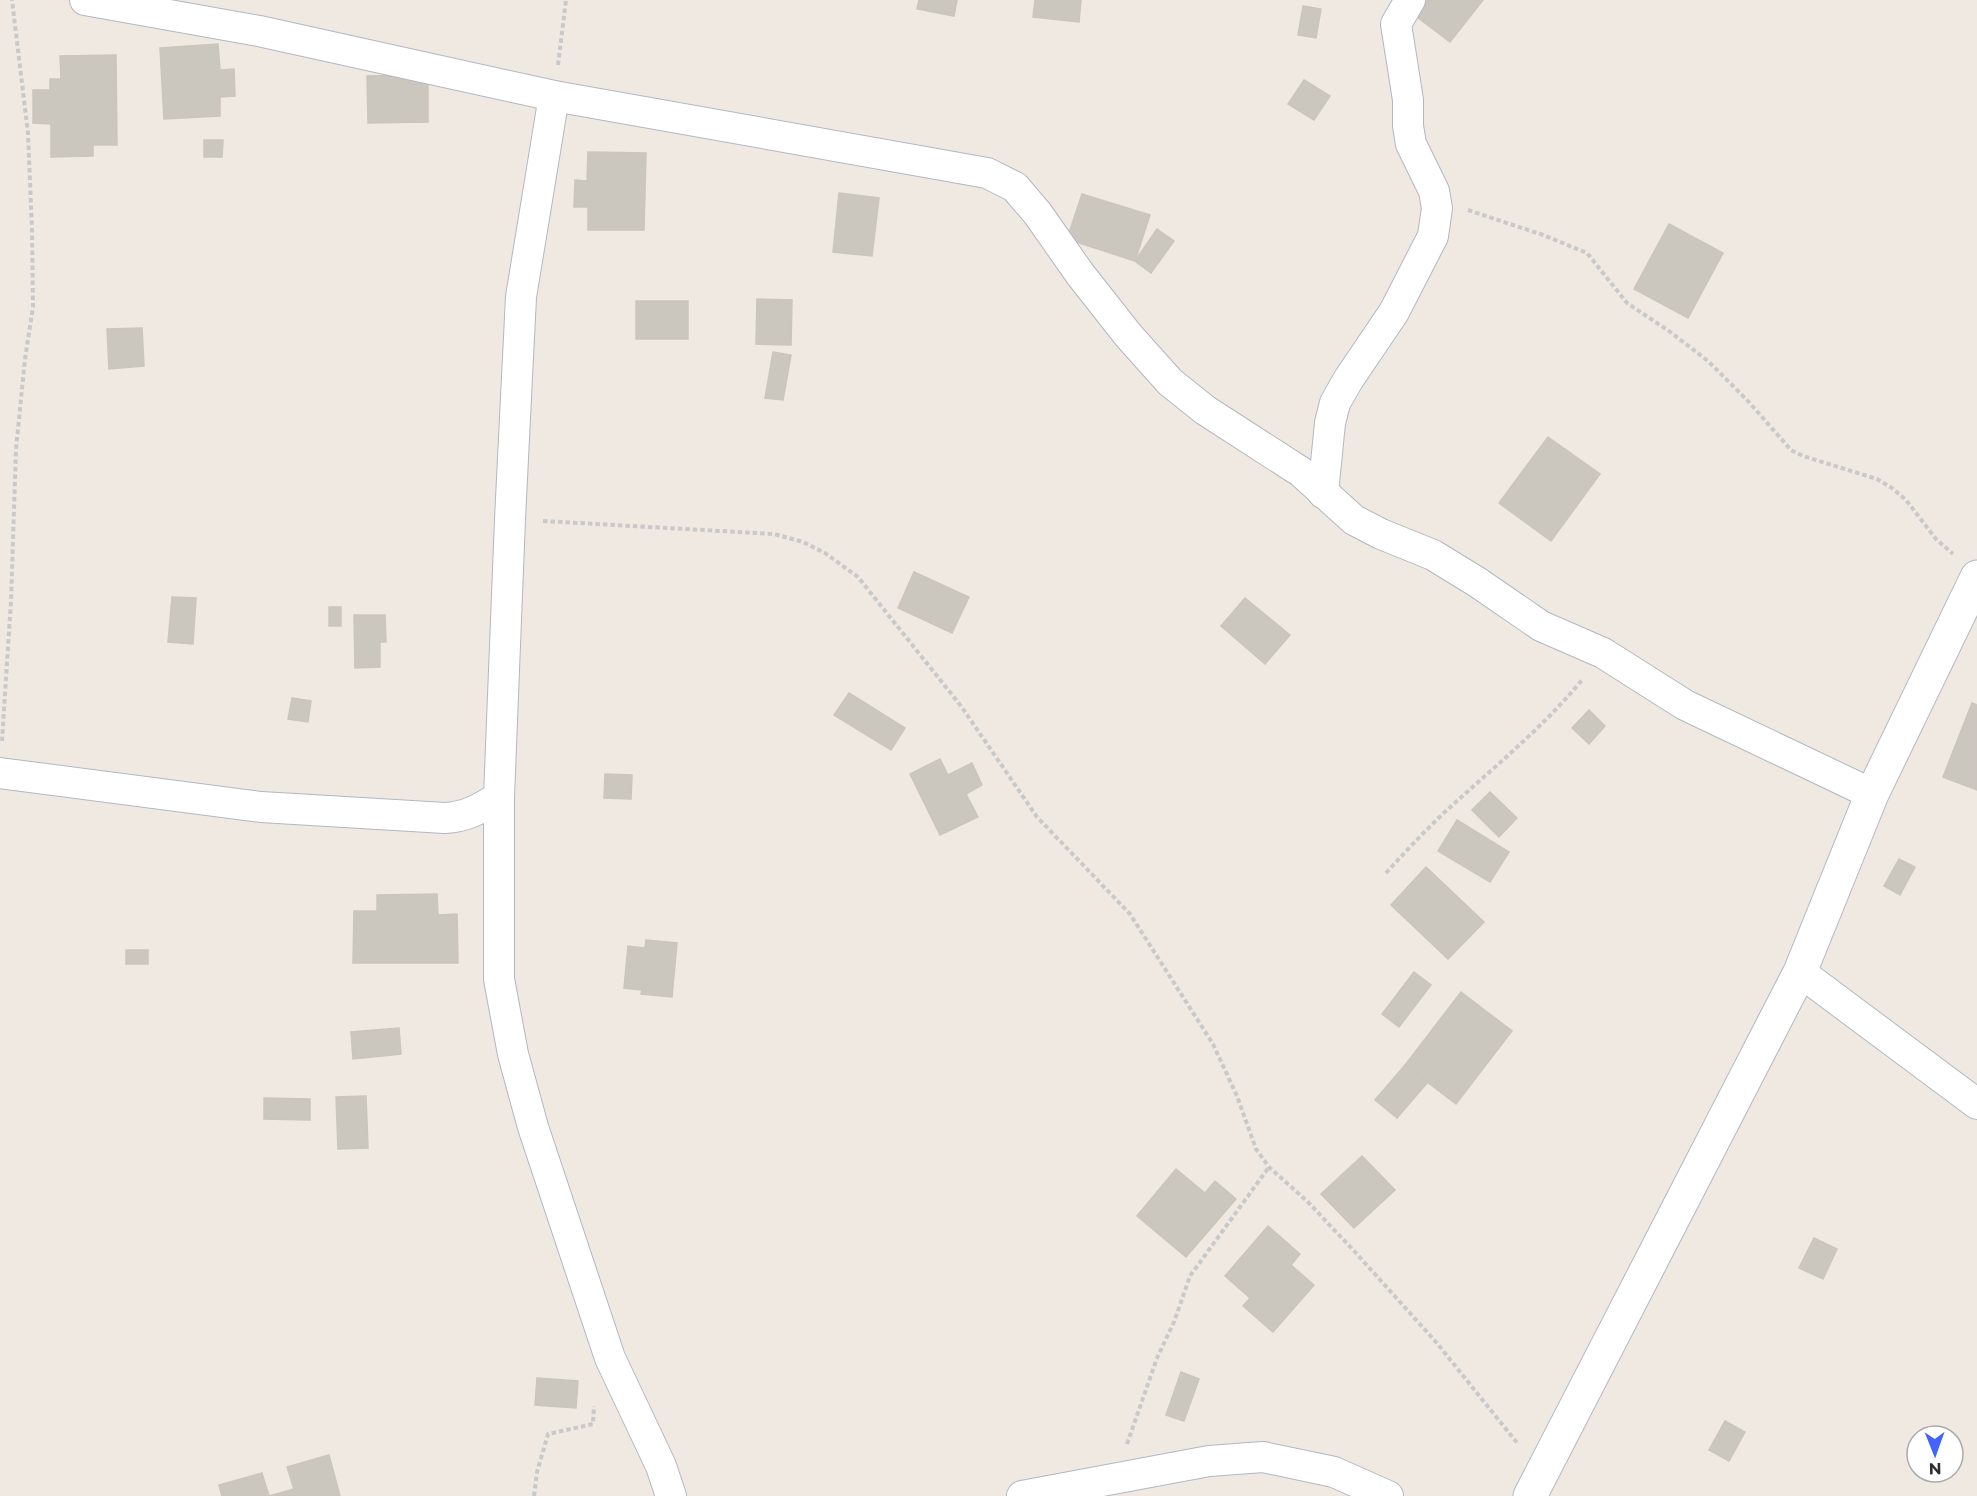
<svg xmlns="http://www.w3.org/2000/svg" width="1977" height="1496" viewBox="0 0 1977 1496" font-family="Montserrat,sans-serif">
  <rect width="100%" height="100%" fill="#efe9e1"/>
  <g fill="#cbc7bf" stroke="#cbc5ba" stroke-width="1.5">
    <polygon points="919,0 957,0 954,16 917,9"/>
    <polygon points="1035,0 1081,0 1079,22 1033,17"/>
    <polygon points="1416,0 1483,0 1450,42 1408,10"/>
    <polygon points="1303,6 1321,9 1316,38 1298,35"/>
    <polygon points="218,44 220,70 234,69 235,96 220,97 220,116 164,119 160,48"/>
    <polygon points="116,55 117,145 93,145 93,156 51,157 51,124 33,123 33,90 50,90 50,79 61,79 60,56"/>
    <polygon points="428,75 428,122 368,123 367,76"/>
    <polygon points="1304,80 1330,96 1314,120 1288,104"/>
    <polygon points="204,140 223,140 222,157 204,157"/>
    <polygon points="588,152 646,153 644,230 588,230 588,207 574,207 575,180 587,181"/>
    <polygon points="839,193 879,198 872,256 833,252"/>
    <polygon points="1082,194 1150,215 1135,261 1067,239"/>
    <polygon points="1669,224 1723,253 1688,318 1634,289"/>
    <polygon points="1157,229 1174,241 1151,273 1135,261"/>
    <polygon points="757,299 792,300 791,345 756,344"/>
    <rect x="636" y="301" width="52" height="38"/>
    <polygon points="142,328 144,366 109,369 107,329"/>
    <polygon points="773,352 791,355 783,400 765,398"/>
    <polygon points="1548,437 1600,474 1551,541 1499,503"/>
    <polygon points="914,572 969,597 952,633 898,608"/>
    <polygon points="172,597 196,598 193,644 168,642"/>
    <polygon points="1245,598 1290,635 1265,664 1221,626"/>
    <rect x="329" y="607" width="12" height="19"/>
    <polygon points="354,615 385,615 386,642 380,642 380,667 355,668"/>
    <polygon points="849,693 905,728 891,750 834,715"/>
    <polygon points="292,698 311,701 308,722 288,719"/>
    <polygon points="1972,703 1977,705 1977,790 1943,777"/>
    <polygon points="1589,710 1605,726 1589,744 1572,728"/>
    <polygon points="940,759 948,775 972,763 982,785 966,794 978,817 940,835 910,774"/>
    <polygon points="605,774 632,775 631,799 604,798"/>
    <polygon points="1490,792 1517,818 1499,837 1472,810"/>
    <polygon points="1457,820 1509,852 1490,882 1438,851"/>
    <polygon points="1899,859 1915,867 1900,895 1884,886"/>
    <polygon points="1426,867 1484,922 1448,959 1391,905"/>
    <polygon points="437,894 438,915 457,914 458,963 353,963 354,911 377,911 377,895"/>
    <polygon points="646,940 677,943 672,997 641,994 642,990 624,988 628,946 645,948"/>
    <rect x="126" y="950" width="22" height="14"/>
    <polygon points="1414,972 1431,985 1399,1027 1382,1014"/>
    <polygon points="1461,992 1512,1031 1456,1104 1405,1065"/>
    <polygon points="399,1028 401,1054 353,1059 351,1032"/>
    <polygon points="1405,1065 1427,1083 1397,1118 1375,1100"/>
    <polygon points="366,1096 368,1148 338,1149 336,1097"/>
    <polygon points="264,1098 310,1099 310,1120 264,1119"/>
    <polygon points="1362,1156 1395,1190 1354,1228 1321,1194"/>
    <polygon points="1176,1169 1205,1193 1215,1181 1236,1199 1186,1257 1137,1216"/>
    <polygon points="1268,1226 1300,1254 1291,1265 1314,1285 1273,1332 1243,1306 1250,1298 1225,1276"/>
    <polygon points="1814,1238 1837,1249 1823,1279 1799,1268"/>
    <polygon points="1181,1372 1199,1379 1184,1421 1166,1415"/>
    <polygon points="537,1378 578,1381 576,1408 535,1405"/>
    <polygon points="1725,1421 1745,1432 1729,1461 1709,1450"/>
    <polygon points="329,1455 340,1496 269,1496 294,1489 287,1467"/>
    <polygon points="262,1473 269,1496 222,1496 219,1485"/>
  </g>
  <g fill="none" stroke-linecap="round" stroke-linejoin="round">
    <defs>
      <g id="minor">
        <polyline points="85,0 259,31 554,96 987,173 1015,187 1038,214 1080,274 1128,335 1170,382 1205,410 1301,472 1354,520 1381,534 1433,555 1477,582 1541,626 1603,653 1685,705 1872,794"/>
        <polyline points="554,96 521,297 510,519 499,797 499,979 513,1054 533,1127 610,1358 661,1466 671,1496"/>
        <polyline points="1323,493 1330,423 1335,403 1348,380 1394,312 1433,236 1437,208 1434,191 1411,144 1408,126 1408,100 1396,24 1410,0"/>
        <path d="M0,773L261,807L445,818C467,817 481,808 499,797"/>
        <polyline points="1800,972 1977,1104"/>
        <polyline points="1022,1496 1209,1461 1263,1457 1334,1472 1388,1496"/>
      </g>
      <polyline id="tertiary" points="1530,1496 1800,972 1872,794 1977,577"/>
    </defs>
    <use href="#minor" stroke="#b4b7c1" stroke-width="32"/>
    <use href="#tertiary" stroke="#b4b7c1" stroke-width="35"/>
    <g stroke="#c9c9c9" stroke-width="4" stroke-dasharray="4.5 3" stroke-linecap="butt">
      <polyline points="558,65 566,0"/>
      <polyline points="1468,210 1543,235 1587,253 1627,303 1669,331 1708,361 1747,400 1791,450 1803,456 1877,479 1892,488 1906,500 1936,539 1953,554"/>
      <polyline points="543,521 774,534 803,542 825,553 858,577 961,706 1037,817 1130,914 1213,1044 1237,1096 1256,1149 1269,1167 1307,1201 1355,1252 1436,1342 1518,1444"/>
      <polyline points="2,741 11,601 16,449 25,359 33,307 32,230 28,133 12,0"/>
      <path d="M1386,873C1409,848 1432,823 1457,801C1500,762 1545,725 1582,680"/>
      <polyline points="1127,1444 1157,1358 1174,1322 1190,1276 1269,1167"/>
      <polyline points="534,1496 537,1472 548,1434 593,1424 594,1406"/>
    </g>
    <use href="#minor" stroke="#fff" stroke-width="30"/>
    <use href="#tertiary" stroke="#fff" stroke-width="33"/>
  </g>
  <g transform="translate(1935 1454) rotate(179)"><circle r="28" fill="#ffffff" stroke="#ababab" stroke-width="1.5"/>
  <path d="M0-4.5L10 22L0 15L-10 22Z" fill="#4264fb"/>
  <text y="-9" font-size="16" font-weight="bold" text-anchor="middle" fill="#2e2e2e">N</text>
  </g>
</svg>
